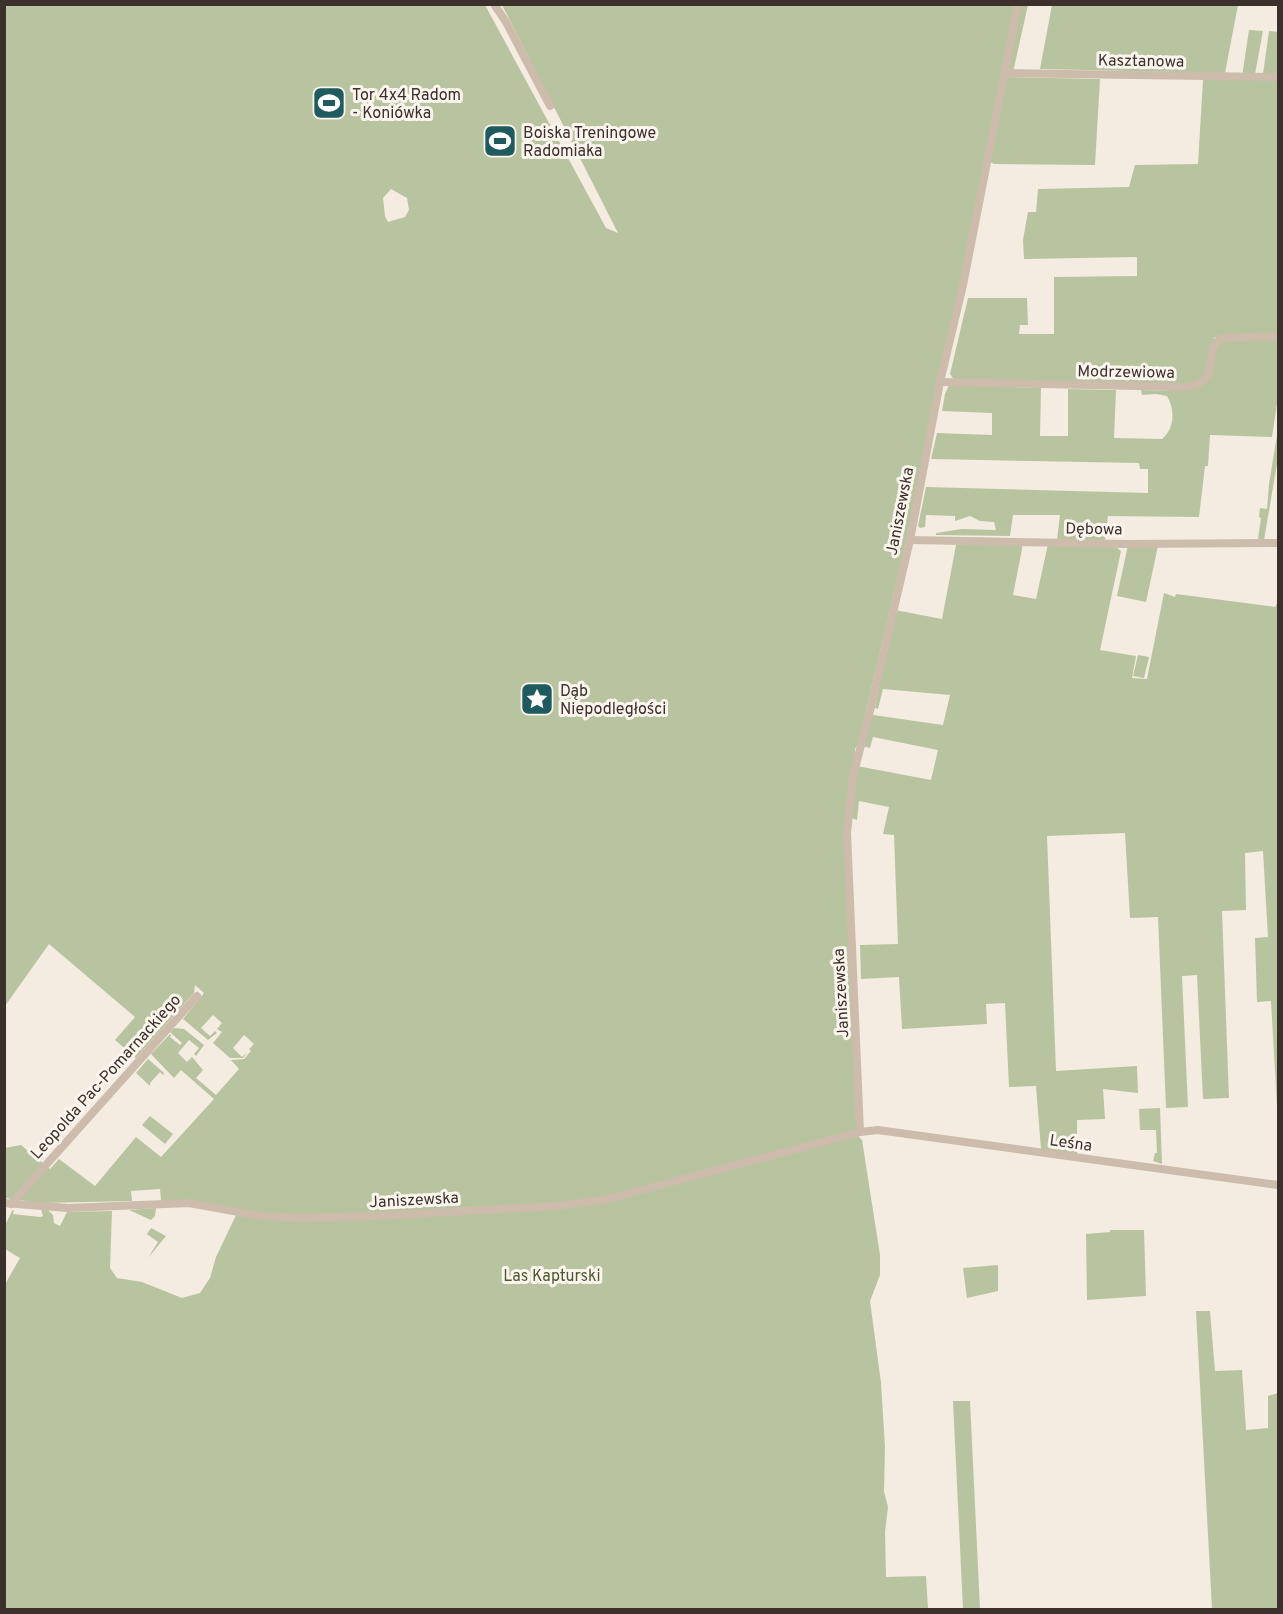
<svg xmlns="http://www.w3.org/2000/svg" width="1283" height="1614" viewBox="0 0 1283 1614" font-family="Overpass,sans-serif">
  <rect width="100%" height="100%" fill="#f4ebe1"/>
  <g fill="#b8c4a0" fill-rule="evenodd">
    <path d="M4,5H485L606,228L618,233L502,5H1016L933,426L858,745L855,749V766L846,830L856,1119L859,1137L862,1140L880,1255V1275L870,1301L881,1383L885,1447L884,1492L888,1507L885,1532L886,1577L926,1576L928,1609H5L4,1286L20,1258L5,1249V1225L12,1211L14,1210L13,1214L40,1217L43,1216L41,1209L48,1210L53,1215L54,1223L60,1226L67,1212L112,1211L110,1268L117,1278L142,1282L182,1298L200,1293L210,1278L216,1257L239,1209L161,1200L160,1189L131,1191L132,1201L41,1203L5,1198V1148L21,1145L50,1169L59,1159L95,1186L136,1137L161,1157L214,1099L181,1070L174,1078L151,1054L170,1034L171,1035L170,1037L180,1045L182,1043L170,1032L174,1028L184,1029L204,1045L196,1056L194,1054L199,1048L189,1040L178,1053L187,1062L192,1057L203,1070L196,1078L216,1095L239,1069L231,1060L244,1059L251,1051L249,1049L254,1044L244,1035L233,1048L242,1057L247,1053L243,1058H230L213,1043L222,1032L217,1029L222,1023L213,1015L201,1028L210,1036L215,1031L217,1033L208,1040L183,1019L204,993L195,985L194,993L136,1058L115,1040L135,1017L49,944L5,1006ZM391,189L407,198L409,210L405,217L388,222L385,216L383,198Z"/>
    <polygon points="1021,5 1028,5 1013,72 1008,68"/>
    <polygon points="1052,5 1238,5 1225,73 1040,69"/>
    <polygon points="1249,30 1263,31 1255,74 1243,74 1243,70"/>
    <polygon points="1269,31 1278,32 1278,75 1263,74"/>
    <polygon points="1006,77 1100,79 1095,165 994,164 990,162"/>
    <path d="M1203,80H1278V334L1225,335L1213,338L1222,341L1278,339V397L1272,437L1210,435L1208,466H1205L1199,517L1108,516L1105,540H1057L1060,515H1013L1010,536L936,535V533L962,529L996,530L994,522L980,521L970,516L955,521V516L926,515L925,527L920,528L918,526L926,487L1148,493V469H1140L1139,463L931,459L937,433L992,435V413L942,411L945,394L949,385L1041,388L1040,436H1068V389L1116,390L1114,438L1162,439C1175,428 1175,410 1167,396L1156,394L1142,395L1141,390L1176,391L955,381L950,374L968,298H1027L1028,325H1020L1019,334H1054V277L1137,276V257L1024,259L1023,240L1028,212H1036L1038,189L1129,187L1135,165L1198,164Z"/>
    <polygon points="1278,429 1278,458 1264,540 1258,539 1261,518 1259,517 1260,508 1267,509 1269,484"/>
    <polygon points="1023,544 1013,595 1036,599 1048,544 1116,547 1121,551 1100,650 1136,656 1132,678 1147,679 1164,593 1175,597 1176,594 1275,607 1278,602 1278,1124 1271,1001 1257,1002 1255,938 1268,937 1263,851 1245,853 1246,910 1222,911 1229,1098 1203,1099 1197,975 1182,976 1188,1107 1166,1108 1158,917 1130,918 1125,833 1047,836 1056,1071 1137,1066 1138,1093 1103,1089 1105,1119 1077,1120 1077,1155 1041,1149 1036,1086 1009,1087 1005,1003 986,1004 987,1024 902,1029 899,977 861,979 860,945 898,944 894,835 883,834 889,807 859,801 857,820 851,818 857,766 931,780 938,750 873,737 870,748 862,746 873,715 943,725 950,695 883,689 878,709 875,708 895,610 942,619 956,545"/>
    <polygon points="1128,545 1158,546 1146,602 1117,596"/>
    <polygon points="1138,655 1149,657 1144,678 1133,676"/>
    <polygon points="148,1059 164,1073 163,1075 160,1072 150,1083 150,1086 136,1073"/>
    <polygon points="1160,1108 1162,1164 1153,1161 1155,1153 1157,1153 1156,1130 1140,1130 1139,1109"/>
    <polygon points="150,1116 173,1134 165,1144 142,1125"/>
    <polygon points="156,1208 155,1216 151,1220 129,1210"/>
    <polygon points="151,1228 166,1236 148,1258 158,1242 147,1234"/>
    <polygon points="1110,1230 1144,1230 1146,1296 1087,1300 1086,1234 1110,1232"/>
    <polygon points="998,1265 998,1291 967,1298 963,1268"/>
    <polygon points="1196,1311 1210,1311 1215,1371 1242,1370 1246,1430 1268,1428 1268,1396 1278,1393 1278,1609 1212,1609"/>
    <polygon points="953,1401 970,1401 980,1609 963,1609"/>
  </g>
  <g fill="none" stroke-linecap="round" stroke-linejoin="round">
    <g stroke="#cdbbac" stroke-width="8">
      <polyline points="494,4 506,22 550,106"/>
      <polyline points="1004,73 1278,77"/>
      <path d="M940,382L1187,387C1226,380 1199,351 1222,338L1278,336"/>
      <polyline points="910,540 1125,544 1278,543"/>
      <polyline points="860,1132 847,833 853,776 870,711 910,540 940,382 963,285 1018,4"/>
      <polyline points="4,1203 68,1208 189,1203 261,1216 301,1218 377,1216 557,1206 604,1200 860,1132 878,1130 1278,1185"/>
      <polyline points="11,1204 197,996"/>
    </g>
  </g>
  <defs>
    <symbol id="stadium-square" viewBox="-11 -11 22 22"><rect x="-9" y="-9" width="18" height="18" rx="4" fill="#1f5a5e" stroke="#fbf5ee"/><path d="M0-5a6.5 5 0 1 0 0 10a6.5 5 0 1 0 0-10ZM-3.5-1.8h7v3.6h-7Z" fill="#fff"/></symbol>
    <symbol id="sight-square" viewBox="-11 -11 22 22"><rect x="-9" y="-9" width="18" height="18" rx="4" fill="#1f5a5e" stroke="#fbf5ee"/><path d="M0-6L1.8-2.2L6-1.7L2.9 1.2L3.7 5.4L0 3.3L-3.7 5.4L-2.9 1.2L-6-1.7L-1.8-2.2Z" fill="#fff"/></symbol>
  </defs>
  <g fill-rule="evenodd">
    <use href="#stadium-square" x="310" y="84" width="38" height="38"/>
    <use href="#stadium-square" x="481" y="122" width="38" height="38"/>
    <use href="#sight-square" x="518" y="680" width="38" height="38"/>
  </g>
  <g text-anchor="middle" stroke-width="6" stroke-linejoin="round" paint-order="stroke">
    <g font-size="16" fill="#3b302b" stroke="#fbf5ee">
      <text transform="translate(1141 60) rotate(1)" y="6">Kasztanowa</text>
      <text transform="translate(1126 371) rotate(1)" y="6">Modrzewiowa</text>
      <text transform="translate(899 511) rotate(-79)" y="6">Janiszewska</text>
      <text transform="translate(1094 528) rotate(1)" y="6">Dębowa</text>
      <text transform="translate(840 993) rotate(-93)" y="6">Janiszewska</text>
      <text transform="translate(105 1076) rotate(-48)" y="6">Leopolda Pac-Pomarnackiego</text>
      <text transform="translate(1071 1142) rotate(8)" y="6">Leśna</text>
      <text transform="translate(414 1199) rotate(-3)" y="6">Janiszewska</text>
    </g>
    <g font-size="16" fill="#3b302b" stroke="#fbf5ee" text-anchor="start">
      <text x="352" y="100">Tor 4x4 Radom<tspan x="352" dy="18">- Koniówka</tspan></text>
      <text x="523" y="138">Boiska Treningowe<tspan x="523" dy="18">Radomiaka</tspan></text>
      <text x="560" y="696">Dąb<tspan x="560" dy="18">Niepodległości</tspan></text>
    </g>
    <g font-size="16" fill="#4a5a2e" stroke="#fbf5ee">
      <text x="552" y="1281">Las Kapturski</text>
    </g>
  </g>
  <rect width="1283" height="1614" fill="none" stroke="#3b302b" stroke-width="12"/>
</svg>
